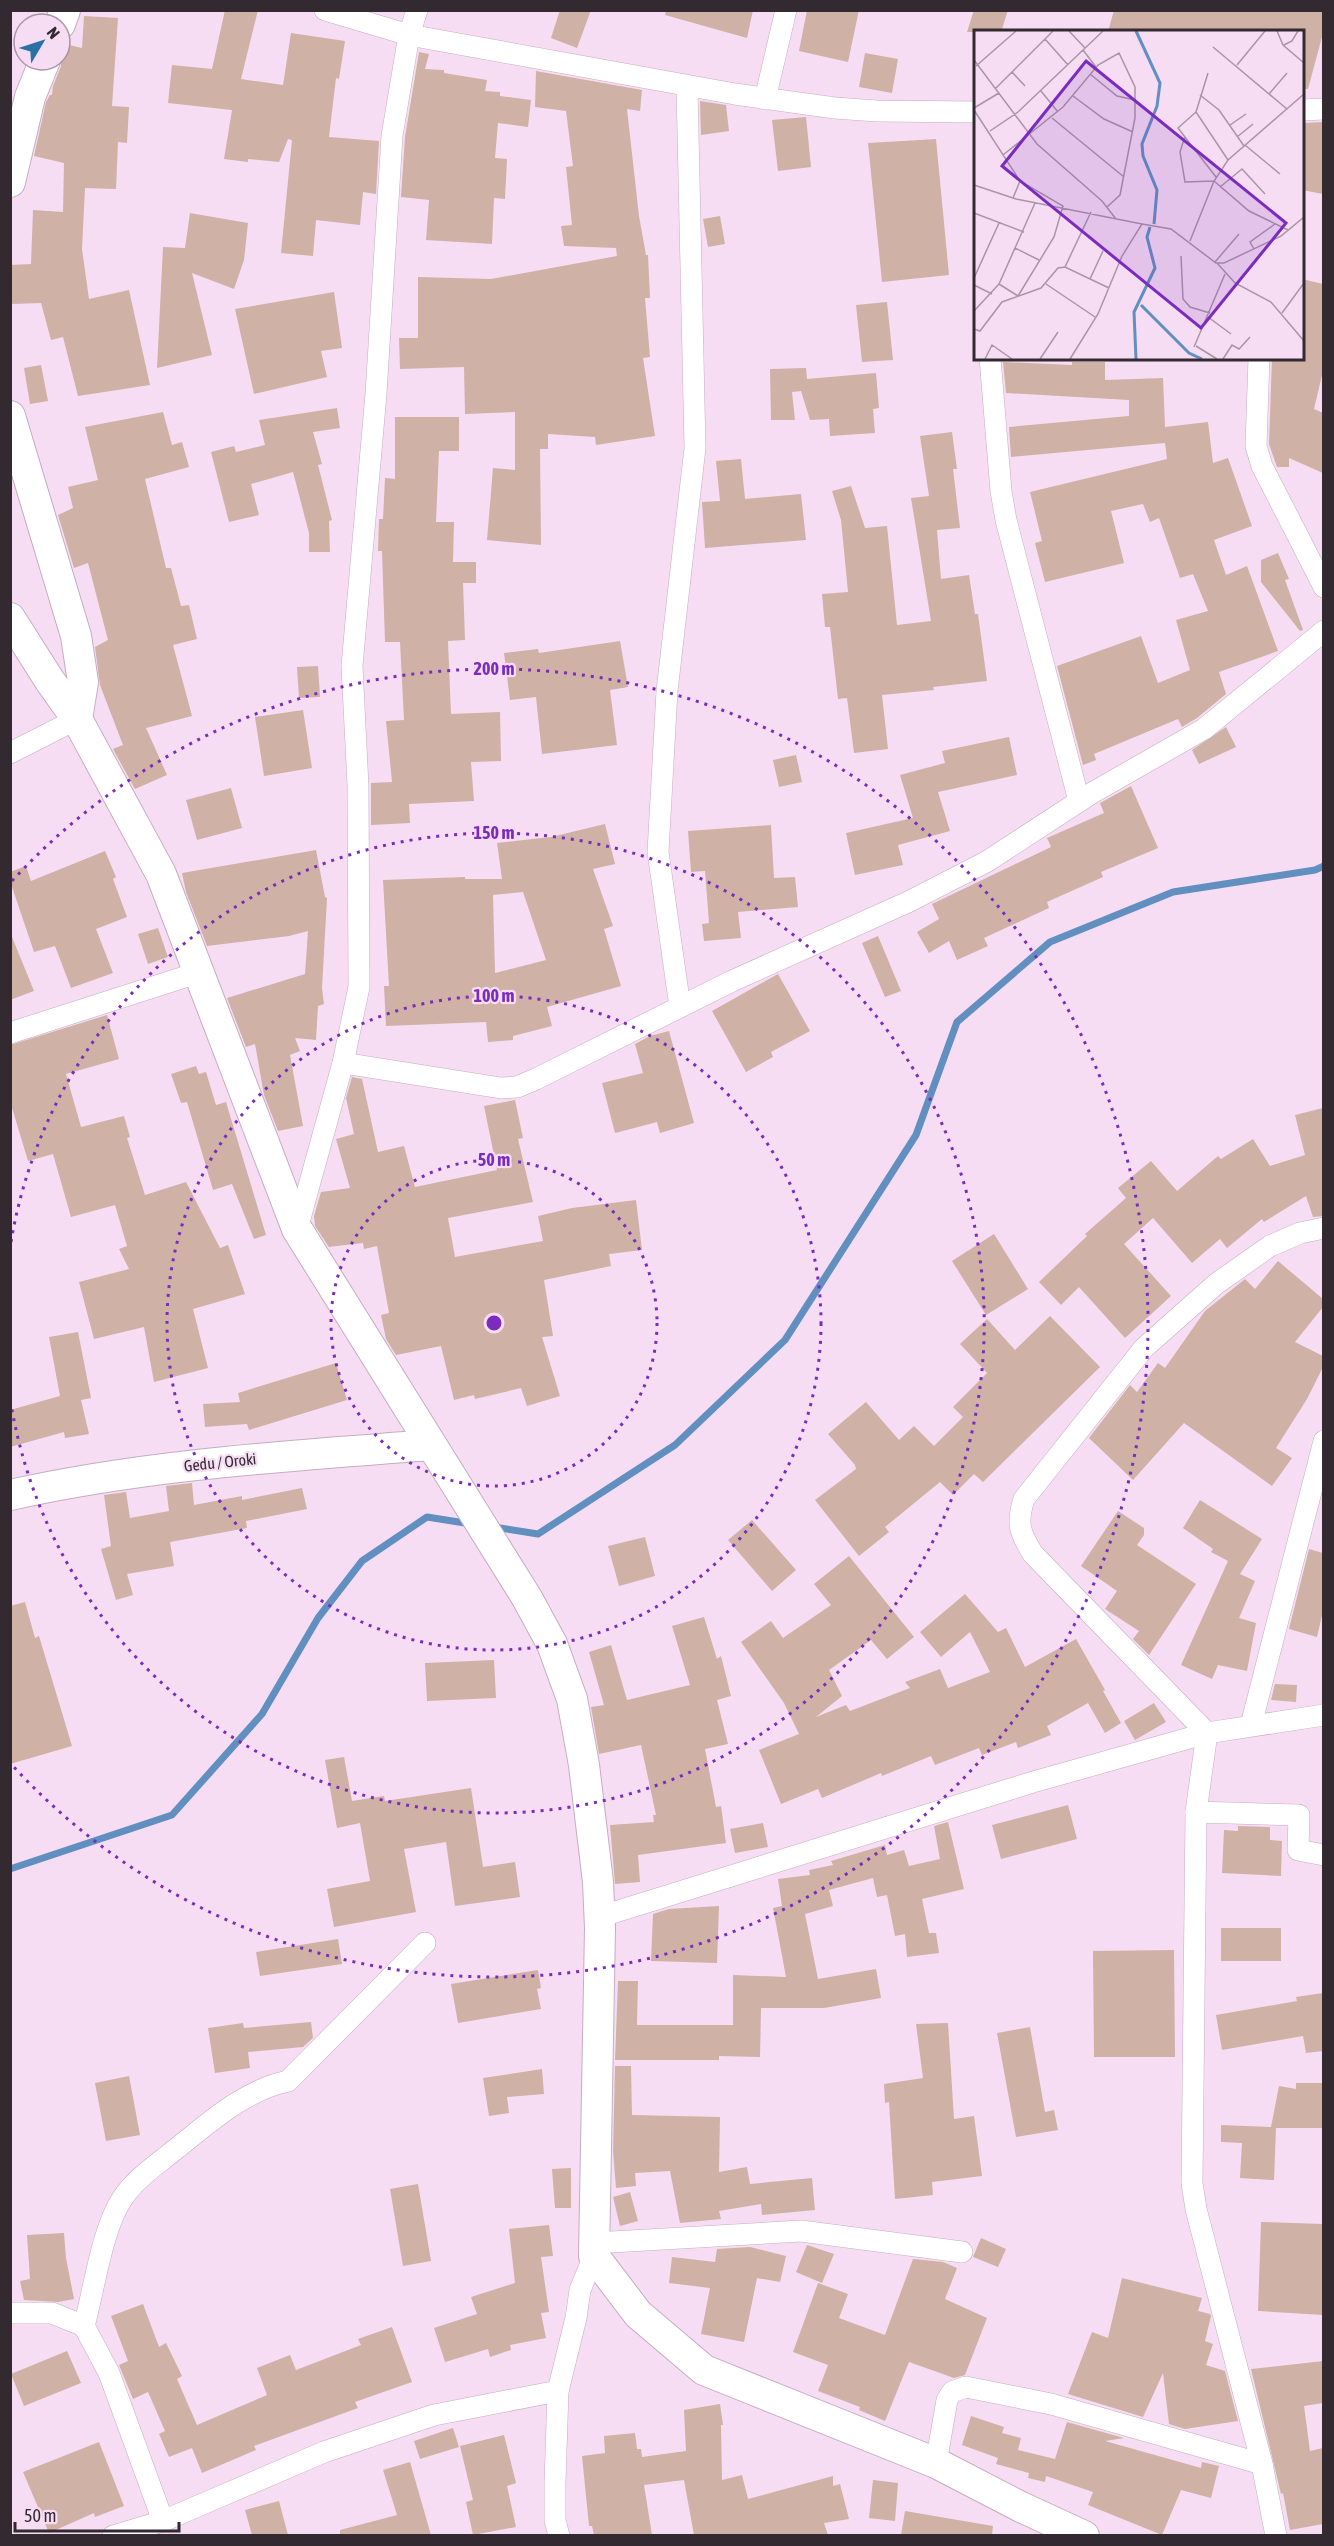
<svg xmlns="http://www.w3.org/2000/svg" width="1334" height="2546" viewBox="0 0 1334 2546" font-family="'Asap Condensed',sans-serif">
  <rect width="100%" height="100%" fill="#f6ddf3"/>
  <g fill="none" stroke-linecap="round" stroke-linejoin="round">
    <g stroke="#608fc0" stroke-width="7">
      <polyline points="494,1527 538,1534 675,1445 785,1340 916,1135 957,1022 1050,942 1173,892 1315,870 1324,866"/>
      <polyline points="10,1869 172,1815 262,1714 318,1618 362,1561 427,1517 471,1524"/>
    </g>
  </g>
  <g fill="#d0b1a6" fill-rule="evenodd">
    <polygon points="225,10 258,10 241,79 283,85 291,33 345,41 339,79 336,78 329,137 379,141 376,194 363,192 360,225 316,220 313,256 281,253 292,140 288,139 279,162 248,159 248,162 224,159 232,110 168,103 172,65 212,69"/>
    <polygon points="560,10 591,10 577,48 551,38"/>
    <polygon points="666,10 753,10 747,38 665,15"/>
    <polygon points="807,10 859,10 848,62 799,51"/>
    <polygon points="974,10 1008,10 1001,32 967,32"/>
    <polygon points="1114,10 1323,10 1323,33 1308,89 1302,89 1302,32 1108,32"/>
    <polygon points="84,16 118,18 112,106 129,107 127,143 118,142 116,189 85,188 82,249 89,299 129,290 150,385 78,396 63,337 51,340 41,303 10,304 10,265 31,264 33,210 63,212 64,163 34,156 46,102 50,95 52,95 53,86 61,66 60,43 82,48"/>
    <polygon points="419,52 429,54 425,69 444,70 444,73 487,80 485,91 500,92 500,96 531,100 528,127 498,123 495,158 507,159 505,199 494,198 492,244 426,240 429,200 401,197 405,137"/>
    <polygon points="865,53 898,59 892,93 859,87"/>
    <polygon points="536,71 642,90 640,111 627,109 639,216 646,255 648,255 650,298 645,298 650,357 643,358 655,436 596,445 595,437 548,434 548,449 540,449 541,545 487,540 493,468 515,470 515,412 465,414 464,367 400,369 399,338 418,338 418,277 491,279 617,256 616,248 564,246 561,226 572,225 566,167 573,166 566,111 535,107"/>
    <polygon points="700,101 726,105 729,131 701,135"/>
    <polygon points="806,117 811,167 778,171 772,120"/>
    <polygon points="1323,122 1323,194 1302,190 1302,123"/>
    <polygon points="936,139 949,275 882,282 868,143"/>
    <polygon points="190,213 248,223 244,260 234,289 192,273 212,355 157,368 163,247 185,248"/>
    <polygon points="720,216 725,244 708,247 703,219"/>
    <polygon points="1302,279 1323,284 1323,371 1314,409 1323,413 1323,473 1289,458 1289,467 1277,467 1269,444 1272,358 1302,358"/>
    <polygon points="334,292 342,348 321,351 327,377 254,394 235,309"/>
    <polygon points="887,302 893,360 862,362 856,305"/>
    <polygon points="1003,362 1072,365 1072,362 1105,362 1105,380 1163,378 1165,427 1208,422 1213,463 1228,458 1252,526 1214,540 1226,575 1247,566 1278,651 1219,672 1226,694 1197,718 1182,727 1178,719 1094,754 1096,760 1083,765 1057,666 1141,636 1158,683 1190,670 1176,620 1208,611 1193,574 1180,578 1159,518 1150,522 1143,504 1111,511 1124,563 1045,582 1035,543 1042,541 1030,492 1167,459 1165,443 1011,457 1009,427 1129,416 1129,400 1006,393"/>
    <polygon points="41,365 48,401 30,404 24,368"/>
    <polygon points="806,368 807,379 876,373 879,408 873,409 875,433 830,436 829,419 810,420 801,391 792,392 795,420 771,420 770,369"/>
    <polygon points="337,408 340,428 313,432 322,464 318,465 332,520 329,521 330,552 309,552 309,533 293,472 251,484 259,515 229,522 211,452 234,446 236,452 265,445 259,420"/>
    <polygon points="163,412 172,445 182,442 189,467 145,479 166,568 171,568 181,606 189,605 197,639 173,645 192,716 146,728 167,775 135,789 113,749 123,745 100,685 95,647 108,640 88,563 74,568 58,515 73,508 68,487 98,480 85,427"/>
    <polygon points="395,417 459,417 459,451 439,451 436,522 454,522 453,562 476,562 476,583 463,583 465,640 448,641 451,714 500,712 501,761 471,762 474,801 409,804 410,823 371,825 371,783 392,782 386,721 404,720 400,642 385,642 382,551 378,551 379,519 383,519 385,478 395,479"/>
    <polygon points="952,432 957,469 953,469 960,528 937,530 941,579 969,575 975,614 978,614 987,681 933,687 934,690 882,695 888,749 854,753 847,698 838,699 830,627 825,627 822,594 848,592 841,520 832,491 851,486 865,528 887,526 897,625 931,621 911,498 929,496 920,436"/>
    <polygon points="741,459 745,499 801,494 806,540 705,548 702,502 720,501 716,461"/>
    <polygon points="1278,553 1289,579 1285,580 1303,630 1300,631 1261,582 1261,560"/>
    <polygon points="620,641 628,687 610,690 617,745 542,754 536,697 510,700 504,653 538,649 539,653"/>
    <polygon points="318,666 320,697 299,698 297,667"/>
    <polygon points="303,710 312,768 264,776 255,717"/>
    <polygon points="1226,727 1236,747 1199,764 1192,750"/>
    <polygon points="1009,737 1017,775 938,792 950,831 898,845 903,865 855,875 846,833 913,818 900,775 945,763 942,751"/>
    <polygon points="796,755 802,782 779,787 773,760"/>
    <polygon points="1131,786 1158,848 1101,872 1103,877 1047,902 1049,908 984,938 988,946 957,960 949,941 929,953 917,932 939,919 932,904 1051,847 1047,838 1104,813 1100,803"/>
    <polygon points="231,788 242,828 197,840 186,800"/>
    <path d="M605,824L615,864L593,869L613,926L604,929L621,986L547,1007L552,1026L513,1036V1040L488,1042L486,1022L386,1026L384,986H389L383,880L465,877V879H502L497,843L551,837ZM523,892L546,960L495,973L493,895Z"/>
    <polygon points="771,825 774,878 795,877 798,907 738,912 741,938 704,941 702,924 709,923 705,871 691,872 688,831"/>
    <polygon points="316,850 325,897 327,898 322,988 324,1004 318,1006 316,1040 295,1038 300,1051 290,1055 303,1126 278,1131 264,1095 255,1044 246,1047 227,998 305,974 308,931 289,936 207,946 186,892 182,873"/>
    <polygon points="105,851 116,877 113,879 127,917 96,929 113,973 71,988 55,946 34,952 10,881 10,872 26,866 31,881"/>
    <polygon points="158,928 168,957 148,964 138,934"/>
    <polygon points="10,932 34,991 10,1000"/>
    <polygon points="878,936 901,991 885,997 862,943"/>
    <polygon points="778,974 810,1031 771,1052 773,1057 746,1072 712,1011"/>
    <polygon points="107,1015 119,1059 66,1074 81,1127 124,1116 130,1137 127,1138 145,1195 186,1182 220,1248 228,1245 245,1294 193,1309 208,1368 154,1382 144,1327 94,1339 79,1282 129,1269 119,1249 127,1246 115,1205 71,1217 53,1154 28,1161 10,1101 10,1045"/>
    <polygon points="669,1031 694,1123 660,1133 657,1122 615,1133 602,1083 643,1073 635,1044 650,1036"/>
    <polygon points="196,1066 199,1074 206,1072 216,1105 226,1102 266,1235 254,1239 232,1184 213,1190 187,1102 181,1103 171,1074"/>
    <polygon points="352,1077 362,1079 378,1152 404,1146 415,1187 497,1170 484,1106 515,1100 523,1138 518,1139 533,1202 448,1218 455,1257 543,1241 538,1216 572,1208 636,1200 642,1250 609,1254 611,1266 544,1280 553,1336 542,1337 560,1396 527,1406 521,1388 475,1399 474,1395 454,1400 441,1346 396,1355 386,1339 381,1315 389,1313 377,1246 364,1249 363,1243 329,1247 315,1226 314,1216 321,1192 350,1188 336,1139 354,1134 346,1098"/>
    <polygon points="1323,1108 1323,1216 1313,1217 1306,1196 1264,1222 1262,1219 1227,1248 1220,1239 1192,1263 1153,1218 1124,1244 1171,1296 1125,1338 1079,1287 1061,1305 1039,1282 1087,1236 1085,1234 1126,1198 1118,1188 1151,1161 1177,1191 1218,1156 1221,1159 1253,1139 1270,1166 1305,1155 1295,1115"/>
    <polygon points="994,1234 1028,1289 986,1315 952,1261"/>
    <polygon points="1278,1261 1323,1299 1323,1307 1295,1342 1323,1356 1323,1367 1307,1399 1276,1448 1292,1458 1272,1486 1184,1423 1133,1480 1089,1438 1130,1385 1137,1392 1158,1363 1165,1368 1205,1311 1245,1279 1255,1289"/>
    <polygon points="1050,1316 1100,1367 983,1482 974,1474 953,1495 940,1482 885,1527 889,1532 859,1556 815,1500 856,1469 855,1465 828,1434 866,1402 899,1440 914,1426 934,1446 963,1417 953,1407 987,1373 960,1344 987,1319 1015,1350"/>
    <polygon points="78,1332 91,1398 81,1400 89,1434 65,1438 64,1432 10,1447 10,1410 60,1396 49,1337"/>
    <polygon points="336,1363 347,1400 249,1430 247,1424 205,1427 203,1404 240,1402 238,1393"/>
    <polygon points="192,1483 194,1505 242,1496 242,1500 302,1488 307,1509 246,1521 247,1528 170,1542 174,1566 127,1574 133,1595 116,1600 101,1549 111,1546 104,1495 126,1492 130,1518 169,1511 166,1486"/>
    <polygon points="1200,1500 1262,1539 1240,1574 1255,1581 1239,1618 1256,1623 1247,1671 1218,1665 1212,1679 1181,1665 1228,1561 1211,1552 1213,1549 1183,1528"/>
    <polygon points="1118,1511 1144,1528 1144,1535 1137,1545 1196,1584 1149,1655 1133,1639 1139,1631 1105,1609 1117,1591 1081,1566"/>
    <polygon points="752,1520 796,1570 772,1591 728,1540"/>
    <polygon points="645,1537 655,1576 619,1586 608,1546"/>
    <polygon points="1309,1549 1323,1553 1323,1611 1317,1637 1289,1629"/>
    <polygon points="849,1556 914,1637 887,1659 871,1640 829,1670 842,1696 816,1717 846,1705 850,1711 910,1688 905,1682 940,1669 948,1688 990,1672 970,1632 941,1657 920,1632 965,1594 998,1632 1006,1628 1025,1667 1076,1639 1105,1690 1103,1691 1121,1723 1105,1733 1088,1703 1047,1726 1051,1735 1018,1748 1016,1742 982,1755 979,1748 935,1765 931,1756 882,1776 881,1773 822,1798 818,1789 781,1804 759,1750 799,1734 784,1703 741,1642 771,1621 783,1638 831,1605 814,1584"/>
    <polygon points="25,1602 35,1638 39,1636 72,1746 10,1764 10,1606"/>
    <polygon points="704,1617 717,1659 721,1656 731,1696 717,1700 728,1744 705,1749 716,1807 721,1806 726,1843 638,1855 640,1882 615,1884 610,1825 654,1822 653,1815 656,1815 641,1745 599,1754 591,1707 604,1705 589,1652 611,1645 627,1700 690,1685 672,1626"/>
    <polygon points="494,1660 496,1698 427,1701 425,1663"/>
    <polygon points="1275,1684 1297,1685 1296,1702 1271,1700"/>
    <polygon points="1154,1703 1166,1722 1135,1740 1124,1721"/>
    <polygon points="344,1757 352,1801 384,1796 385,1801 471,1788 483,1867 515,1862 520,1897 455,1906 446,1842 404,1849 416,1912 334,1927 327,1889 370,1881 360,1823 337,1828 325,1760"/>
    <polygon points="1068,1805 1077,1839 1001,1859 992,1825"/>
    <polygon points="948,1822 964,1889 922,1899 929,1933 936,1933 939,1953 907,1957 905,1934 895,1936 887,1895 877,1897 873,1878 829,1890 833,1906 805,1914 818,1979 876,1969 881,1998 824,2008 761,2008 760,2057 719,2056 719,2060 615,2060 618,1981 638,1981 637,2025 733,2025 733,1975 786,1977 773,1908 782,1906 778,1879 810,1875 809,1870 833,1865 831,1861 885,1845 887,1855 904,1850 909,1866 940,1859 934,1826"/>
    <polygon points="763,1823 768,1847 735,1853 730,1829"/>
    <polygon points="1238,1826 1270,1827 1270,1840 1282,1841 1281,1876 1222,1873 1224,1830 1238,1831"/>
    <polygon points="719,1906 717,1963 651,1961 653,1914 669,1909"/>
    <rect x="1221" y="1928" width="60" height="33"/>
    <polygon points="338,1939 342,1964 260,1976 256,1952"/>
    <polygon points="1174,1950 1175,2057 1094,2057 1093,1951"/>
    <polygon points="538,1970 541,1988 537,1989 541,2009 458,2023 451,1984"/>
    <polygon points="1323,1993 1323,2051 1306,2053 1303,2036 1222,2050 1216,2015 1297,2001 1296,1997"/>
    <polygon points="311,2022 313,2038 303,2047 248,2052 250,2068 215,2073 208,2028 243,2023 244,2028"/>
    <polygon points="948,2023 954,2119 974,2116 982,2176 932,2182 933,2195 895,2199 889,2102 885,2103 884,2084 923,2078 916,2024"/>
    <polygon points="1030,2027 1045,2112 1054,2110 1058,2130 1016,2137 997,2033"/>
    <polygon points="615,2066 631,2066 632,2115 720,2117 719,2172 747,2167 750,2184 812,2178 815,2210 762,2215 761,2204 719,2211 721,2219 680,2223 670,2171 635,2173 636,2186 616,2188 613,2151"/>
    <polygon points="542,2069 544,2094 507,2097 509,2113 489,2116 483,2078"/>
    <polygon points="129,2076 140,2135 106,2141 95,2083"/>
    <polygon points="1296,2083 1323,2083 1323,2128 1276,2128 1274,2180 1240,2178 1242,2143 1221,2142 1221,2125 1271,2127 1279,2086 1296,2089"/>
    <polygon points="571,2168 571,2208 555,2208 552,2169"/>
    <polygon points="418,2184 431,2261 403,2266 390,2189"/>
    <polygon points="630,2192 638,2221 620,2226 613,2197"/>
    <polygon points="1261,2222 1323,2224 1323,2315 1258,2311"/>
    <polygon points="549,2225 553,2256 541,2257 549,2312 541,2313 546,2338 510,2345 511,2350 490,2357 488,2349 445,2362 434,2328 477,2314 471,2297 515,2283 509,2229"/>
    <polygon points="64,2233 66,2258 74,2299 58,2302 24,2300 20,2281 30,2279 27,2235"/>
    <polygon points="981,2238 1006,2249 998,2267 973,2257"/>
    <polygon points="807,2245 834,2254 822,2283 796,2272"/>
    <polygon points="750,2247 786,2256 780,2282 757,2278 744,2342 701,2334 710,2288 669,2283 672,2257 715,2262 717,2249"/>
    <polygon points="913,2259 943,2262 957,2268 945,2299 987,2318 965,2375 954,2378 909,2362 885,2421 859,2410 860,2407 818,2391 828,2365 793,2352 818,2283 848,2294 839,2318 885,2335"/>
    <polygon points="1122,2278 1202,2298 1198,2311 1210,2314 1211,2316 1205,2341 1213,2344 1206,2365 1225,2371 1238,2421 1185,2429 1169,2424 1163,2373 1143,2417 1068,2394 1092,2332 1108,2338"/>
    <polygon points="143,2304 159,2347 166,2343 182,2376 177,2379 197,2425 267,2395 257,2368 290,2355 296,2370 361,2345 358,2339 392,2327 412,2382 355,2402 358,2408 254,2446 256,2450 202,2473 192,2448 169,2457 159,2434 165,2431 148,2392 133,2399 119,2365 128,2361 111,2316"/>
    <polygon points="67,2351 81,2383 24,2406 11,2374"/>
    <polygon points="1323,2361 1323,2403 1304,2406 1310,2451 1323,2448 1323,2524 1290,2530 1283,2493 1281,2494 1251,2369"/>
    <polygon points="720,2404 723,2425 721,2425 722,2480 742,2475 748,2499 833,2476 833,2486 840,2484 849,2519 824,2523 828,2535 694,2535 684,2480 644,2485 652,2535 594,2535 592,2526 589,2526 582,2456 605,2453 604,2436 635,2433 637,2449 641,2449 642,2457 686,2451 684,2410"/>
    <polygon points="971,2416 1004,2427 1002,2433 1021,2438 1018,2450 1055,2459 1067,2422 1124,2438 1105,2441 1201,2468 1202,2462 1219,2466 1211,2498 1181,2490 1162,2535 1088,2505 1093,2492 1046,2476 1045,2482 1028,2478 1029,2473 996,2464 998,2458 962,2445"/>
    <polygon points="453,2428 459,2447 420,2459 414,2441"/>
    <polygon points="504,2435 516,2483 507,2486 516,2527 473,2535 466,2502 473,2500 460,2446"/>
    <polygon points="99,2442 124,2506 95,2517 94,2513 49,2533 23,2472"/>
    <polygon points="410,2462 431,2535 340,2535 340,2530 397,2515 383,2470"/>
    <polygon points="873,2480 898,2483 895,2521 869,2518"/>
    <polygon points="279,2501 288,2535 252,2535 245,2510"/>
    <polygon points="905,2511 993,2526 992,2535 901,2535"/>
  </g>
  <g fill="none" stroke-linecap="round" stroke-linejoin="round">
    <defs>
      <g id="street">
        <polyline points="325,10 409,35 735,94 835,108 877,111 976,112"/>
        <polyline points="765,99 786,10"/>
        <polyline points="1302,110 1324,109"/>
        <polyline points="990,358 1001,491 1006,520 1079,801"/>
        <polyline points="1259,358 1256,446 1262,466 1324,587"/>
        <polyline points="10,753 77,719"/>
        <polyline points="680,1007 658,852 667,691 695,448 687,87"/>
        <polyline points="10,1033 197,973"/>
        <polyline points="343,1063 501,1088 517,1087 536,1079 732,981 908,902 986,862 1092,793 1204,729 1324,631"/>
        <polyline points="297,1229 343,1063 359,987 358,786 352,666 376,394 392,136 409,35 417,10"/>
        <polyline points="1251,1725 1324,1441"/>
        <polyline points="1196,1812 1299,1815 1298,1850 1324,1855"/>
        <polyline points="599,1917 1033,1782 1207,1733 1324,1715"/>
        <polyline points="594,2243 801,2231 962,2252"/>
        <polyline points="10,2313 52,2313 84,2326"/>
        <polyline points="936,2463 947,2400 952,2392 966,2387 1051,2404 1262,2464"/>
        <path d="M163,2521L109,2373L84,2326C94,2290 102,2229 122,2199C134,2180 155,2166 172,2152C208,2124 242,2091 288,2081L425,1943"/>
        <polyline points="113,2536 163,2521 324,2452 434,2415 558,2391"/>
        <polyline points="559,2536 555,2520 555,2483 558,2391 576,2318 580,2290 594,2256"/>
        <path d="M1276,2536L1262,2464L1196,2209L1192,2183L1196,1812L1207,1733L1033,1554C1020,1533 1016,1524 1024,1499L1144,1348L1216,1284L1270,1246L1300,1233L1324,1228"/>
      </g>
      <g id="secondary">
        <polyline points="60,24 65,10"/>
        <polyline points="10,182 30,97 45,60"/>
        <polyline points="10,416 76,636 83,682 77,719"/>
        <polyline points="10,618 50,681 77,719 161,874 297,1229 527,1598 552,1644 572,1699 584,1765 598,1882 600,1928 594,2256 638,2314 704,2370 936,2463 1021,2507 1084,2536"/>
        <path d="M10,1495C149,1464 290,1456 431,1445"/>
      </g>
    </defs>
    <use href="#street" stroke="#c4adc2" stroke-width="22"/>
    <use href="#secondary" stroke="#c4adc2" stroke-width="32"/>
    <use href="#street" stroke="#fff" stroke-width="21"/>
    <use href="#secondary" stroke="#fff" stroke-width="30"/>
  </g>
  <g fill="none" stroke="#7b2cbf" stroke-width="3" stroke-dasharray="3 6">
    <circle cx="494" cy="1323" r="163"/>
    <circle cx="494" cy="1323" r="327"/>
    <path d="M11 1242A490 490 0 1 1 11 1404"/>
    <path d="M12 881A654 654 0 1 1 12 1765"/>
  </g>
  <g text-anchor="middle" stroke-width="4.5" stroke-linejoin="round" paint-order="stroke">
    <g font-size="16" fill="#322931" stroke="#f6ddf3">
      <text transform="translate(220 1462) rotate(-6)" y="6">Gedu / Oroki</text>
    </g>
  </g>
  <g transform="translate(974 30)">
    <rect width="330" height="330" fill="#f6ddf3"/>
    <path fill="none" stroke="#608fc0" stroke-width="3" d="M162,1L186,53L183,76L168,114L169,126L183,160L180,194M167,275L215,323L228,329M162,329L160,282L181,238L173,207L176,197"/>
    <path fill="none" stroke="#a895a5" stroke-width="1.5" d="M95,1L111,18M303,1L309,15L330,33M71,9L94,35M310,15L318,11L324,1M239,17L313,79M109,20L122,37M0,30L63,114L128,171L142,189M263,35L291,1M2,36L42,1M38,42L51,56M116,44L143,66L161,70M21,59L79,1M67,61L84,82M295,64L313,43M226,65L245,80L270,116M99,66L130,89L159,102M0,78L25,63M0,80L46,151L89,176L80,207L44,266M222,82L204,98L242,147M222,82L254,130M222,82L234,43M78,88L150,147M256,95L272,84M16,101L44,82L129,1M211,106L206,122L211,152L240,151L275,181L314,200M263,107L279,94M271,115L306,144M29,125L89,77L124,35L145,23L161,57V88L146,165L133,177M0,155L42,169L168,194L148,226L124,284L96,329M246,157L268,139L291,164M39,168L46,151M0,183L50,202M168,194L197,199L242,233H250L307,206L330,187M216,211L240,151L254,130L330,64M41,218L65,230M280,219L276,212L301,194M207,226L209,269L216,277L236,283M241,232L265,204M243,233L261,253L297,272L330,311M91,237L117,182M0,248L25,193M116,249L129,221M25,254L44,266M72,254L121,287M0,255L18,264M0,281L25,254L61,173M308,283L330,253M234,287L257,304M0,299L6,301L28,272L67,258L84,238L91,237L135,258M222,316L243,329M220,317L251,244M11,329L18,315L38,329M66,329L84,302M249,329L258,315L265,319L276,307"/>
    <path fill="#7b2cbf" fill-opacity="0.15" stroke="#7b2cbf" stroke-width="3" d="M112,31L312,193L227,298L28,136Z"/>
    <rect width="330" height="330" fill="none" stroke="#322931" stroke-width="3"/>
  </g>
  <circle cx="494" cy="1323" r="9" fill="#7b2cbf" stroke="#f6ddf3" stroke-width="3"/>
  <g font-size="18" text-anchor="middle" font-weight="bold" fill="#7b2cbf" stroke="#f6ddf3" stroke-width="4.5" stroke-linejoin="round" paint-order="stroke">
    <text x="494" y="675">200 m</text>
    <text x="494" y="839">150 m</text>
    <text x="494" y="1002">100 m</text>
    <text x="494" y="1166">50 m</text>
  </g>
  <rect width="1334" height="2546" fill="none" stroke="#322931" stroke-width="24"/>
  <g transform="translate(42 42) rotate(51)"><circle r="28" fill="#f6ddf3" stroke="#a895a5" stroke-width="1.5"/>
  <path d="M0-4.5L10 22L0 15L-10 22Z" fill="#2a72a6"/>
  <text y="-9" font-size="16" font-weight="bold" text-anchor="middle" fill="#322931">N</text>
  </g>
  <path d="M15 2522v9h164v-9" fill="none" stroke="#322931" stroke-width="3"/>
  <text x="24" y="2522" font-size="18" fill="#322931" stroke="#f6ddf3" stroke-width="4.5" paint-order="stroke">50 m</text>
</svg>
